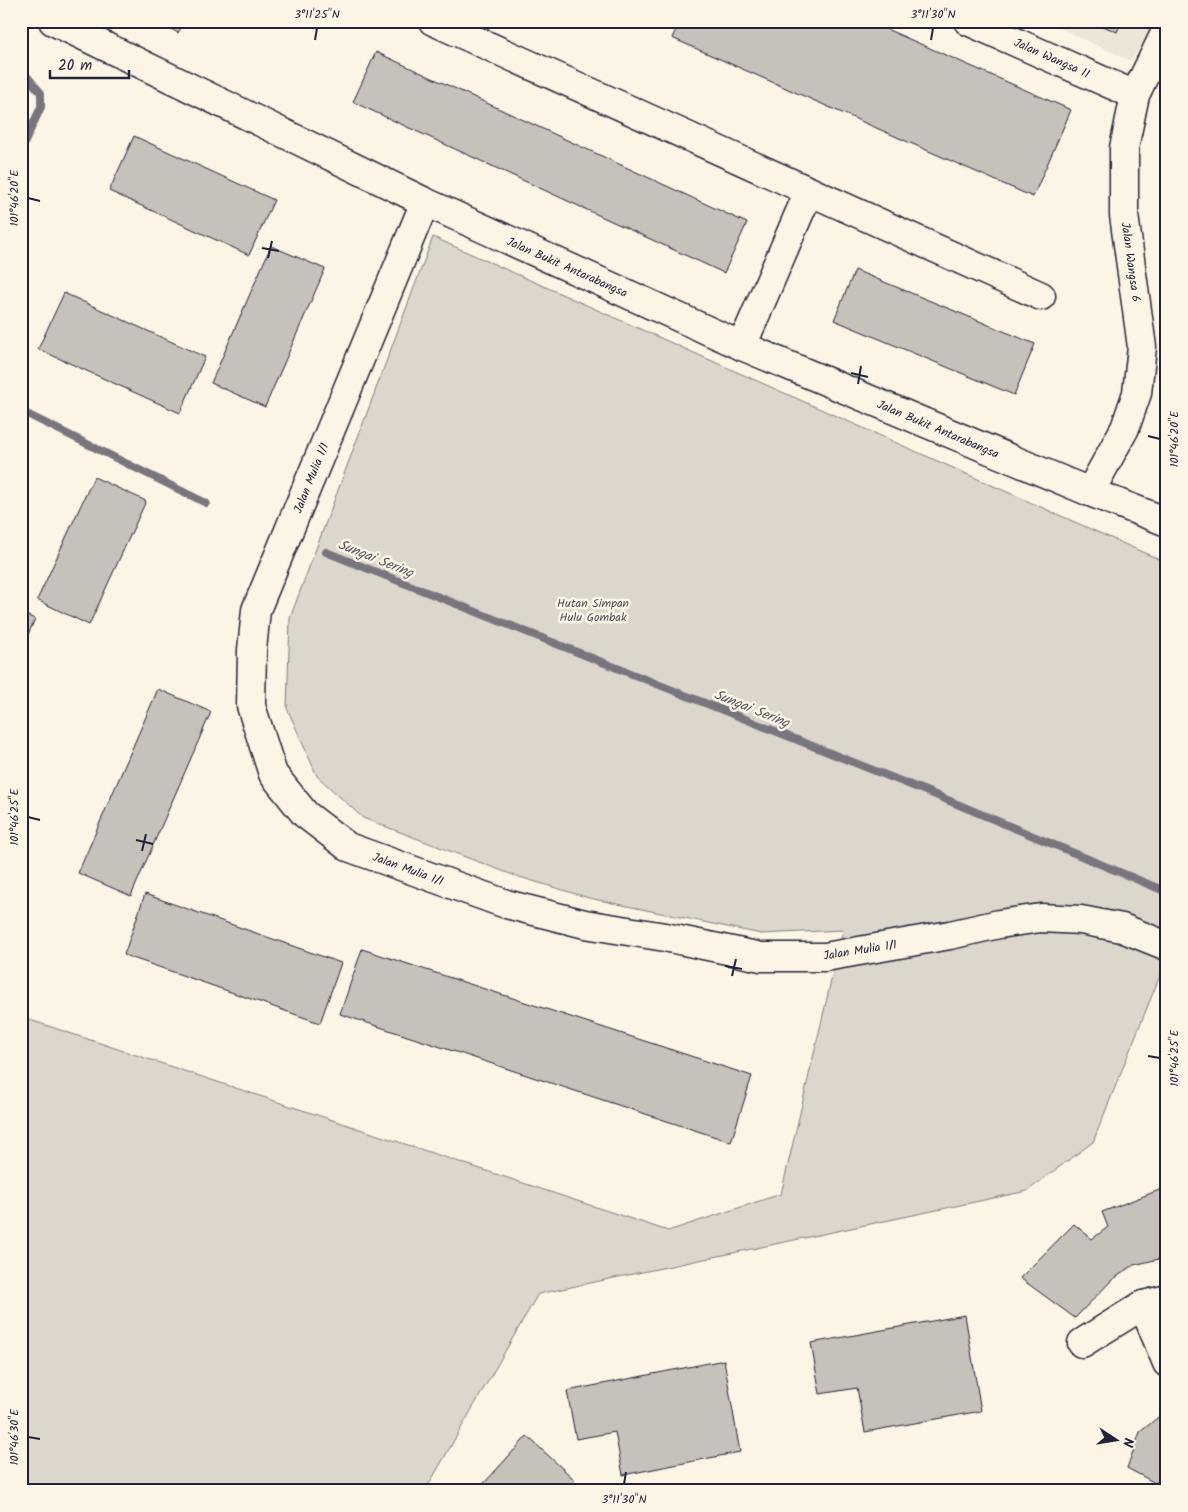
<svg xmlns="http://www.w3.org/2000/svg" width="1188" height="1512" viewBox="0 0 1188 1512" font-family="Kalam,sans-serif">
  <rect width="100%" height="100%" fill="#fcf5e5"/>
  <filter id="ink" filterUnits="userSpaceOnUse"><feTurbulence type="fractalNoise" baseFrequency=".02" numOctaves="2"/><feDisplacementMap in="SourceGraphic" scale="10" xChannelSelector="R" yChannelSelector="G"/><feConvolveMatrix kernelMatrix="1 2 1 2 8 2 1 2 1" color-interpolation-filters="sRGB"/></filter>
  <g filter="url(#ink)">
    <polygon fill="#ece5d8" points="1045,21 1156,21 1131,61"/>
    <polygon fill="#dcd6cc" stroke="#7f7c84" points="433,237 1167,563 1167,958 1093,1142 1027,1191 538,1294 425,1491 21,1491 21,1017 668,1231 781,1194 843,930 761,934 589,898 513,875 363,818 317,776 287,708 290,618"/>
    <polygon fill="#b2adab" stroke="#78757e" points="1120,1483 1121,1491 1065,1491"/>
    <g fill="none" stroke-linecap="round" stroke-linejoin="round">
      <g stroke="#78757e" stroke-width="8">
        <polyline points="21,69 41,93 41,107 21,150"/>
        <polyline points="21,411 206,503"/>
        <polyline points="326,552 933,794 1167,892"/>
      </g>
    </g>
    <g fill="#c6c1bb" stroke="#22223b">
      <polygon points="158,21 185,21 178,33"/>
      <polygon points="680,21 868,21 1071,110 1033,197 672,38"/>
      <polygon points="1092,21 1122,21 1117,32"/>
      <polygon points="376,52 747,223 724,273 353,102"/>
      <polygon points="134,136 274,200 249,255 109,191"/>
      <polygon points="271,246 325,269 265,407 211,383"/>
      <polygon points="855,270 1035,344 1014,395 834,320"/>
      <polygon points="64,293 205,357 180,413 38,349"/>
      <polygon points="94,477 146,501 89,625 37,600"/>
      <polygon points="21,613 35,619 21,650"/>
      <polygon points="158,689 211,712 131,896 78,873"/>
      <polygon points="145,894 341,963 320,1023 124,955"/>
      <polygon points="362,949 752,1076 731,1142 340,1014"/>
      <polygon points="1167,1187 1167,1257 1134,1265 1112,1280 1075,1318 1020,1278 1074,1224 1092,1239 1108,1227 1102,1212"/>
      <polygon points="965,1315 981,1411 865,1432 857,1388 820,1394 811,1343"/>
      <polygon points="724,1360 740,1452 623,1475 615,1432 576,1439 567,1391"/>
      <polygon points="1167,1410 1167,1472 1155,1483 1127,1468 1140,1432"/>
      <polygon points="527,1436 575,1480 565,1491 477,1491"/>
    </g>
    <g fill="none" stroke-linecap="round" stroke-linejoin="round">
      <defs>
        <g id="minor">
          <polyline points="53,21 425,202 742,346 1090,492 1167,522"/>
          <polyline points="433,21 1041,296"/>
          <polyline points="968,21 1135,95"/>
          <polyline points="425,202 256,610 252,650 251,706 273,774 305,814 348,847 506,904 585,924 665,937 761,957 825,957 950,935 999,924 1041,918 1081,920 1122,928 1167,946"/>
          <polyline points="742,346 809,191"/>
          <polyline points="1090,492 1125,428 1137,393 1142,347 1124,215 1124,148 1135,95 1167,29"/>
          <polyline points="1143,1305 1167,1363"/>
          <polyline points="1082,1343 1143,1305 1167,1299"/>
        </g>
      </defs>
      <use href="#minor" stroke="#22223b" stroke-width="31"/>
      <use href="#minor" stroke="#fcf5e5" stroke-width="28"/>
    </g>
  </g>
  <path fill="none" stroke="#22223b" stroke-width="2" d="M315,40L317,28M931,40L933,28M28,198L40,201M262,248L279,251M268,258L272,241M851,373L868,377M858,384L861,366M1148,436L1160,439M28,817L40,820M136,840L153,844M142,851L146,834M725,966L742,969M732,976L736,959M1148,1056L1160,1058M28,1437L40,1439M624,1484L626,1472"/>
  <g text-anchor="middle" stroke-width="5" stroke-linejoin="round" paint-order="stroke">
    <g font-size="12" fill="#22223b" stroke="#fcf5e5">
      <text transform="translate(1052 58) rotate(24)" y="4">Jalan Wangsa 11</text>
      <text transform="translate(1131 262) rotate(82)" y="4">Jalan Wangsa 6</text>
      <text transform="translate(567 267) rotate(24)" y="4">Jalan Bukit Antarabangsa</text>
      <text transform="translate(938 429) rotate(23)" y="4">Jalan Bukit Antarabangsa</text>
      <text transform="translate(311 478) rotate(-68)" y="4">Jalan Mulia 1/1</text>
      <text transform="translate(408 869) rotate(20)" y="4">Jalan Mulia 1/1</text>
      <text transform="translate(860 950) rotate(-9)" y="4">Jalan Mulia 1/1</text>
    </g>
    <g font-size="12" fill="#504f5f" stroke="#fcf5e5">
      <text x="593" y="607">Hutan Simpan<tspan x="593" dy="14">Hulu Gombak</tspan></text>
    </g>
    <g font-size="14" font-style="italic" fill="#545362" stroke="#fcf5e5">
      <text transform="translate(376 558) rotate(22)" y="5">Sungai Sering</text>
      <text transform="translate(752 708) rotate(22)" y="5">Sungai Sering</text>
    </g>
  </g>
  <rect width="1188" height="1512" fill="none" stroke="#fcf5e5" stroke-width="55"/>
  <g transform="translate(1116 1440) rotate(102)" stroke="#fcf5e5" stroke-width="4" paint-order="stroke">
  <path d="M0-4L9 19L0 12L-9 19Z" fill="#22223b"/>
  <text y="-8" font-size="14" font-weight="bold" text-anchor="middle" fill="#22223b">N</text>
  </g>
  <path d="M50 70v8h79v-8" fill="none" stroke="#22223b" stroke-width="2.5"/>
  <text x="58" y="70" font-size="15" fill="#22223b" stroke="#fcf5e5" stroke-width="4" paint-order="stroke">20 m</text>
  <rect x="28" y="28" width="1132" height="1456" fill="none" stroke="#22223b" stroke-width="2"/>
  <g font-size="12" text-anchor="middle" fill="#22223b">
    <text x="317" y="18">3°11'25"N</text>
    <text x="933" y="18">3°11'30"N</text>
    <text transform="translate(14 198) rotate(-90)" y="4">101°46'20"E</text>
    <text transform="translate(1174 439) rotate(-90)" y="4">101°46'20"E</text>
    <text transform="translate(14 817) rotate(-90)" y="4">101°46'25"E</text>
    <text transform="translate(1174 1058) rotate(-90)" y="4">101°46'25"E</text>
    <text transform="translate(14 1437) rotate(-90)" y="4">101°46'30"E</text>
    <text x="624" y="1503">3°11'30"N</text>
  </g>
</svg>
